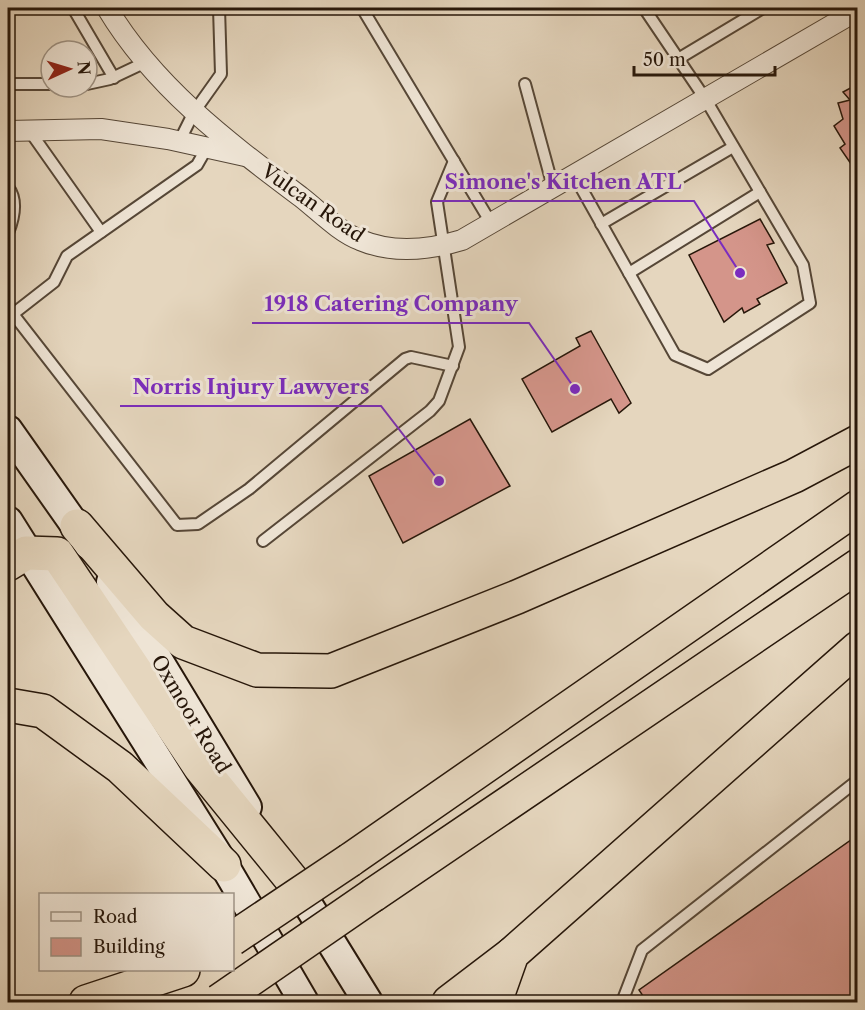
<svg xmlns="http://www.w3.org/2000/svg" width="865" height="1010" viewBox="0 0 865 1010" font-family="'Libre Caslon Text',serif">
  <rect width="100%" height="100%" fill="#e5d6be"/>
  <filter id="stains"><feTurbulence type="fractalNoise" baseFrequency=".00333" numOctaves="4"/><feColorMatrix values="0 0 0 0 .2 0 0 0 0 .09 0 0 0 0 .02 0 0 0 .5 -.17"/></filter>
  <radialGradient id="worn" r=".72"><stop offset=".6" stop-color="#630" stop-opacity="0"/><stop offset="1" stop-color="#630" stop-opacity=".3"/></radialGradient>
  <g fill="#d4958a" stroke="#27170a" stroke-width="1.5">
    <polygon points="858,84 858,174 840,148 845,144 834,126 843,119 838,103 850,100 843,92"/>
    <polygon points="760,219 774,243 767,245 787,283 757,299 760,304 744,313 742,308 724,322 689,255"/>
    <polygon points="591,331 631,403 619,413 611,399 552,432 522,379 580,346 576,338"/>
    <polygon points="470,419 510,486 403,543 369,476"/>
    <polygon points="858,835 858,1002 647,1002 639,990"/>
  </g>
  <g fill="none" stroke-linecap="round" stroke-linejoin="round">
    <defs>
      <g id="service">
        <polyline points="15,8 76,8"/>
        <polyline points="73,8 114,78"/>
        <polyline points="362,8 491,223"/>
        <polyline points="678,59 763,8"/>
        <polyline points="8,84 51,84"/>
        <polyline points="87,84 110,79 146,62"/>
        <polyline points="525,84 553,187"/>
        <polyline points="29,130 101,232"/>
        <polyline points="179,142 194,112 221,74 219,8"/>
        <polyline points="209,144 197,165 67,256 54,282 13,314 177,525 198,524 249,489 405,359 411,357 453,366"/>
        <polyline points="574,175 675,355 708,369 810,303 803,265 706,100 644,8"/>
        <path d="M8,187C18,200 14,218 8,233"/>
        <polyline points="601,224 733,147"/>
        <polyline points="629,273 760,192"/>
        <polyline points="263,541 430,411 439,401 459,347 437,202 454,161"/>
        <polyline points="622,1002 642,950 858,780"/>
      </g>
      <g id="minor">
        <path d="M107,8C155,88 228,142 301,197C319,211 339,232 360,240C393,254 429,250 462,240L858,10"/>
        <polyline points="8,131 101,129 168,139 245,156"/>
      </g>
      <g id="secondary">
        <polyline points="8,430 89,545"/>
        <polyline points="8,521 224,865 304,1002"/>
        <polyline points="111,582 247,807"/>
        <polyline points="289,874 368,1002"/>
      </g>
      <g id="motorway">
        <polyline points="77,526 154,616 183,642 257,670 331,671 517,597 794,476 858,442"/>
        <polyline points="8,564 26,553 57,554 200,767 292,880"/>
        <polyline points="8,705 43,711 120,767 224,865"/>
        <polyline points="350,860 858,507"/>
        <polyline points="373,895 858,566"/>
        <polyline points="86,1002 183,970"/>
        <polyline points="449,1002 512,954"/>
        <polyline points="495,1002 512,954 858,648"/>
      </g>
    </defs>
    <use href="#service" stroke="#564737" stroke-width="14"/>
    <use href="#minor" stroke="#564737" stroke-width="22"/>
    <use href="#secondary" stroke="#27170a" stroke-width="32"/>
    <use href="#motorway" stroke="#27170a" stroke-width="36"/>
    <use href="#service" stroke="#eee4d5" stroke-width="10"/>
    <use href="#minor" stroke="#eee4d5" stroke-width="20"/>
    <use href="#secondary" stroke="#eee4d5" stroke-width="28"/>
    <use href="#motorway" stroke="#e5d6be" stroke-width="33"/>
    <defs>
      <g id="motorway-bridge">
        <polyline points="232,939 350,860"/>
        <polyline points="219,1001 373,895"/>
      </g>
    </defs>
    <use href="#motorway-bridge" stroke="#27170a" stroke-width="36" stroke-linecap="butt"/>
    <use href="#motorway-bridge" stroke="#e5d6be" stroke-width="33"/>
  </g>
  <g text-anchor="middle" stroke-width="6" stroke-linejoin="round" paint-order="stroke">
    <g font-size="20" fill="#27170a" stroke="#eee4d5">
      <text transform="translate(313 203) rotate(35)" y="7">Vulcan Road</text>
      <text transform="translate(191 714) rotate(59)" y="7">Oxmoor Road</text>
    </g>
  </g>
  <path fill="none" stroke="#7b2cbf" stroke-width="2" d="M740 273L694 201H432M575 389L529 323H252M439 481L381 406H120"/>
  <g fill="#7b2cbf" stroke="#eee4d5" stroke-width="2">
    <circle cx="740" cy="273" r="6"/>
    <circle cx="575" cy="389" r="6"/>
    <circle cx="439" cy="481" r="6"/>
  </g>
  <g font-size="21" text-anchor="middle" font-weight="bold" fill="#7b2cbf" stroke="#eee4d5" stroke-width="6" stroke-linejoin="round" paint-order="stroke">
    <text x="563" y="189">Simone's Kitchen ATL</text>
    <text x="391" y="311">1918 Catering Company</text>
    <text x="251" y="394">Norris Injury Lawyers</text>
  </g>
  <rect width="865" height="1010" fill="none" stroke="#e5d6be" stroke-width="30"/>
  <rect x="9" y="9" width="847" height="992" fill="none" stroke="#27170a" stroke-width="3"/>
  <rect x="15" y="15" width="835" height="980" fill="none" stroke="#27170a" stroke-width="1.5"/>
  <rect x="39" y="893" width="195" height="78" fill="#eee4d5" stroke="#9e9284" stroke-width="1.5"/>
  <rect x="51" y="912" width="30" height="9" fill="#eee4d5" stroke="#9e9284" stroke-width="1.5"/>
  <text x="93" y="923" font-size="18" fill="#27170a">Road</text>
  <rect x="51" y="938" width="30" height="18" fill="#d4958a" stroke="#9e9284" stroke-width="1.5"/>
  <text x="93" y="953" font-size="18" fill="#27170a">Building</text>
  <g transform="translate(69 69) rotate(86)"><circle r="28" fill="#eee4d5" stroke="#9e9284" stroke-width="1.5"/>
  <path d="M0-4.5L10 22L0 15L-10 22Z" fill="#8f2418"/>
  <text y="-9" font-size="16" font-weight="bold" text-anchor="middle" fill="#27170a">N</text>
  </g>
  <path d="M634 66v9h141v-9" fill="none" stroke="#27170a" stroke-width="3"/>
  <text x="643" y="66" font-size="18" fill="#27170a" stroke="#eee4d5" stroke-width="4.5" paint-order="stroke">50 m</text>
  <rect width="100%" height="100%" filter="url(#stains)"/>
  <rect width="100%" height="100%" fill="url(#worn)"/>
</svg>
